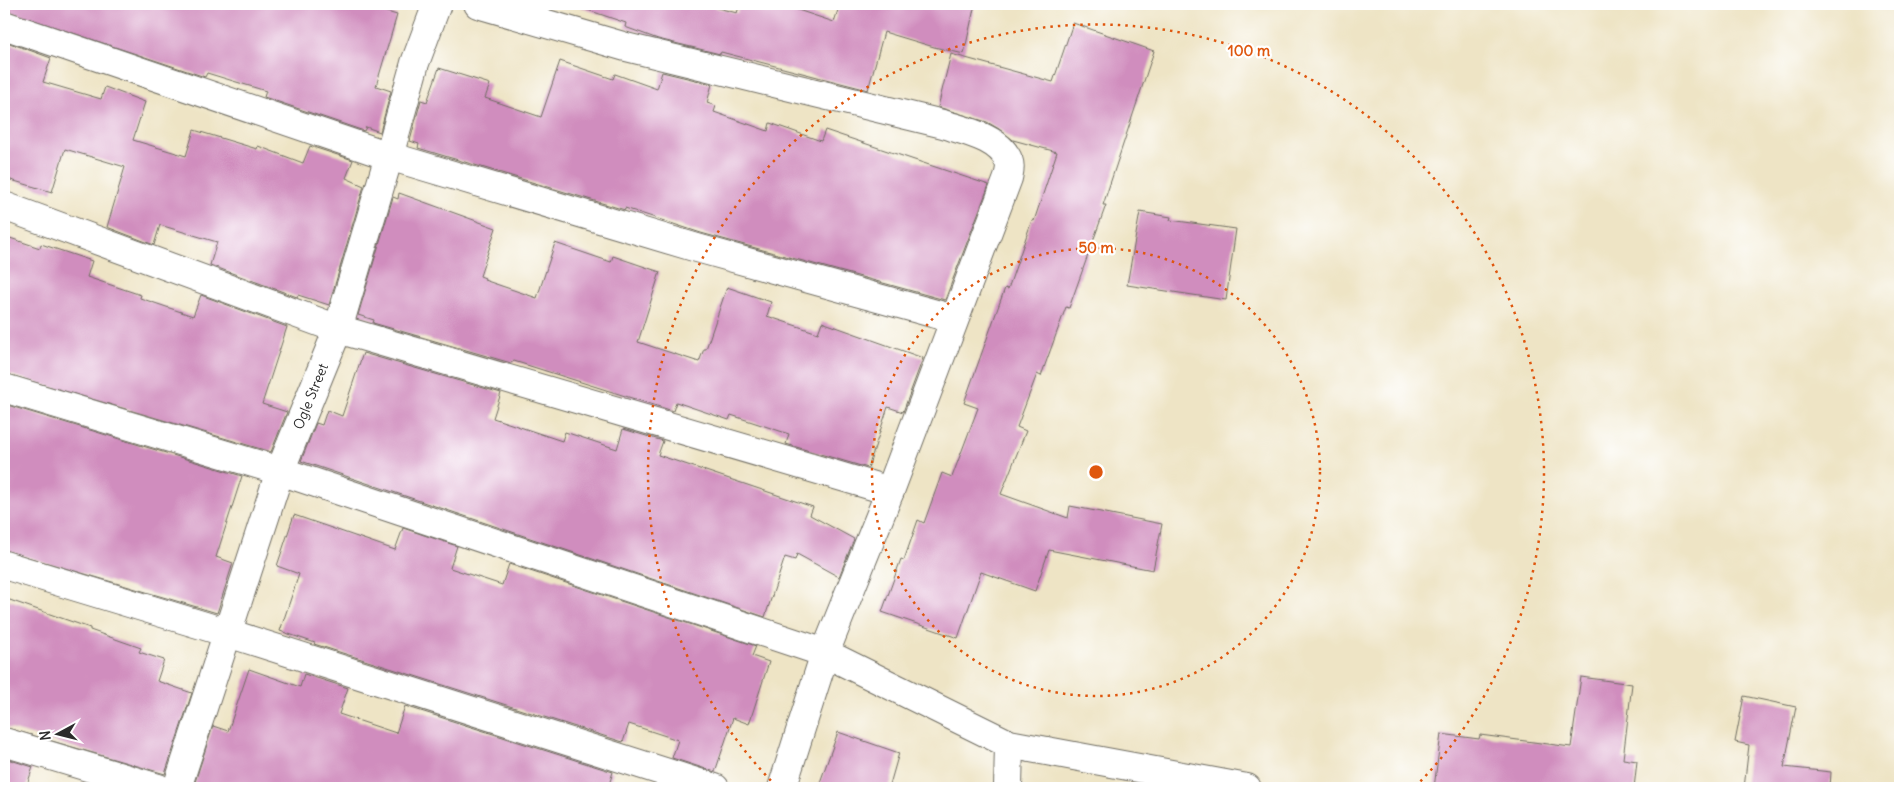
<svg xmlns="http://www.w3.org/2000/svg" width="1904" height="792" viewBox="0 0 1904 792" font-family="Delius,sans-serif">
  <rect width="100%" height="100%" fill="#fff"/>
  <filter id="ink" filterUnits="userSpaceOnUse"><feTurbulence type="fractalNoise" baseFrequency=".02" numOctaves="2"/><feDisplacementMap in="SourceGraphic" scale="10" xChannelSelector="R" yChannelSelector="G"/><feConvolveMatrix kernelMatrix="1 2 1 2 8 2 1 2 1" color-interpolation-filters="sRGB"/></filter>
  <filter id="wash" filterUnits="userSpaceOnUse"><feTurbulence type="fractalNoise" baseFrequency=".0096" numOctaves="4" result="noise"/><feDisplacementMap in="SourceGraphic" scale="20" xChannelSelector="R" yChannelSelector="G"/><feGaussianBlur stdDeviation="1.12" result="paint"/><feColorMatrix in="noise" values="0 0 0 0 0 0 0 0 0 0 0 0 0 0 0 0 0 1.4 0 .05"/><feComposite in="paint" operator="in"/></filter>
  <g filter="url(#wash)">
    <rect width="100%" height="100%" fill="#eee4c5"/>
    <g id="blocks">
      <g fill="#d08dbe">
        <polygon points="4,4 360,4 397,15 376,86 391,91 380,132 366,127 364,131 264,97 266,91 207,73 205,77 4,10"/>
        <polygon points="583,4 702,4 737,13 740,4 780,4 834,22 840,4 975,4 964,54 934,47 884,32 868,90 721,52 720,54 658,39 625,27 626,23 582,8"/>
        <polygon points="1073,23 1154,51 1103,205 1106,205 1069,308 1066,307 1041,376 1037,374 1017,427 1026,431 1001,494 1068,518 1070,506 1162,524 1153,570 1049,550 1035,591 981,572 958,638 882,612 901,559 904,560 918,520 924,523 942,473 952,477 978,408 964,403 1005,288 1008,289 1032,220 1034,221 1057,152 1013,140 999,129 987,122 938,107 951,54 1053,82"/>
        <polygon points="4,41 51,58 43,82 101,99 105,87 145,102 133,140 186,156 194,130 257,149 258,146 303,163 310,146 353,160 346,178 364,186 329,305 298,295 297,297 210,265 217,242 160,225 154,245 107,227 125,167 65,149 52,192 4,178"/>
        <polygon points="560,61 613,79 615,74 657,89 662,72 712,84 707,103 716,106 714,112 768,131 770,123 821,141 825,130 989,185 945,300 701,233 625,208 625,210 418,148 419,144 410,141 421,100 427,102 439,68 490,84 485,98 541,117"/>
        <polygon points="399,193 496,228 480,276 485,278 484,280 537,298 555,243 611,262 613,256 660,272 638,342 699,362 704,349 706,349 727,287 771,302 767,316 818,333 822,322 923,358 903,412 888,407 868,468 786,444 789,434 731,415 729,420 676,402 673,411 514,361 511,363 373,323 374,320 358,315 393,197 398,199"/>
        <polygon points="1140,212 1171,217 1170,220 1236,229 1226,300 1127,285"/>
        <polygon points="4,236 40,248 41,244 92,261 87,277 141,295 140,298 193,316 201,295 287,327 262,404 287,412 271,452 4,373"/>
        <polygon points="363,353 501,393 493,418 562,441 565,432 617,449 623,429 663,441 658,455 813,507 810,515 854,539 839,577 797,554 795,560 785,557 765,617 301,461 316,423 322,425 327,410 342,416"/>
        <polygon points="4,404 242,476 216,557 233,563 217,613 4,550"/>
        <polygon points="294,515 395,550 403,528 457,546 450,568 502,585 509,564 756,646 752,656 769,662 749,724 733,718 715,772 672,758 678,740 629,724 623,742 314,644 315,643 280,631 299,574 277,566"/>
        <polygon points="4,598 90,628 90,630 141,648 139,652 164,660 157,681 192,693 165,774 4,727"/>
        <polygon points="249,669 300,687 304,674 348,688 339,714 396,733 405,706 613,772 608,788 193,788 213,726 228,731"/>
        <polygon points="1581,677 1632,684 1623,759 1637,761 1634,788 1434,788 1441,734 1479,739 1480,735 1571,747"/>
        <polygon points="1744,696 1796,707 1784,767 1831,772 1830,788 1744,788 1749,745 1735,742"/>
        <polygon points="838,732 899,753 889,788 818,788"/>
        <polygon points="4,758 33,767 26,788 4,788"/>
      </g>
    </g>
  </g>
  <g filter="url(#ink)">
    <use href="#blocks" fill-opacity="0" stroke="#6f6c61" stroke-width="1"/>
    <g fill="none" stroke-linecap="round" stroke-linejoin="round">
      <defs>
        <g id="minor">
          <path d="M478,4L626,47L943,124C965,131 1001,138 1009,162C1011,167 1009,173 1008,178L890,491L825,653L782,788"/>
          <polyline points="4,25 389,156 697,248 954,319"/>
          <polyline points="4,206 338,329 890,491"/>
          <polyline points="4,388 280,471 825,653 1009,744 1247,788"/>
          <polyline points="4,565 228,633 715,788"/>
          <polyline points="4,742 158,788"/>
          <path id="s1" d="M177,788L280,471L338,329L389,156L415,63L437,4"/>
          <polyline points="1008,788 1009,744"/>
        </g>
      </defs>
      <use href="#minor" stroke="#6f6c61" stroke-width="30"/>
      <use href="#minor" stroke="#fff" stroke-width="28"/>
    </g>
  </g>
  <g fill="none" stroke="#df570e" stroke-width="2.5" stroke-dasharray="2.5 5">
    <circle cx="1096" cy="472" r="224"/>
    <path d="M776 786A448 448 0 1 1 1416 786"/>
  </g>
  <g text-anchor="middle" stroke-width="4.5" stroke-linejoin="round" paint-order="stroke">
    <g font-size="14" fill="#2b2b2b" stroke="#fff">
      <text dy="5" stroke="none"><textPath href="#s1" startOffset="414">Ogle Street</textPath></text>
    </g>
  </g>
  <circle cx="1096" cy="472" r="8" fill="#df570e" stroke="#fff" stroke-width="2.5"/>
  <g font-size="15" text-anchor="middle" font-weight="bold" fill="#df570e" stroke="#fff" stroke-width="4.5" stroke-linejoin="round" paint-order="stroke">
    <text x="1249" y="56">100 m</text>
    <text x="1096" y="253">50 m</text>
  </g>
  <rect width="1904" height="792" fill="none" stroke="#fff" stroke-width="20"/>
  <g transform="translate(58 734) rotate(263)" stroke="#ffffff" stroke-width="4" paint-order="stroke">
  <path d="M0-4L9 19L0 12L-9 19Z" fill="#2b2b2b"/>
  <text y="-8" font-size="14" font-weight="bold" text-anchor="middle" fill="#2b2b2b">N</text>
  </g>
</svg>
